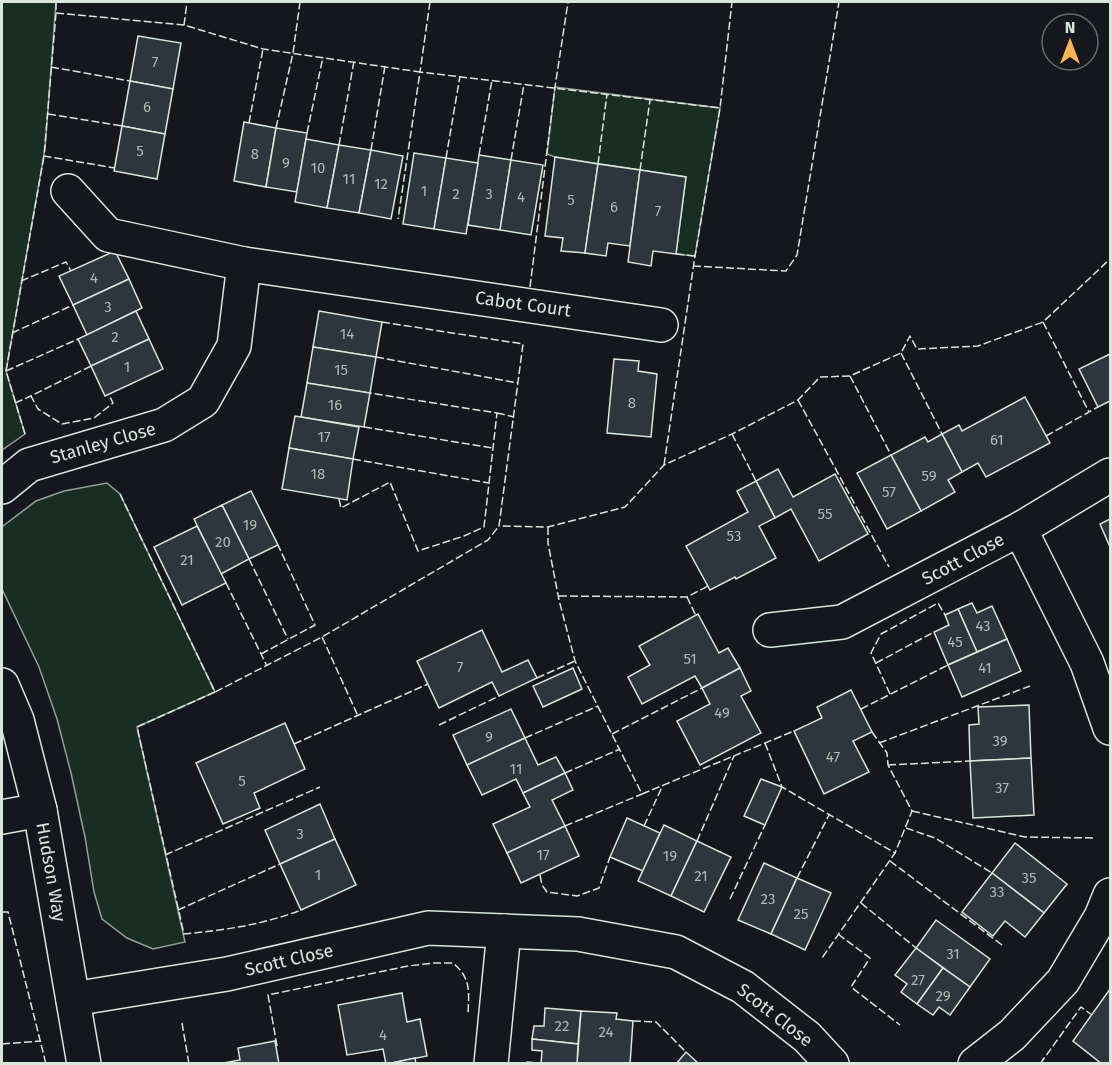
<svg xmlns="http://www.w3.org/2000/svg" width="1112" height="1065" viewBox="0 0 1112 1065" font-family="'Fira Sans',sans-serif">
  <rect width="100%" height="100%" fill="#14181c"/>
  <g fill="#1a2d24" stroke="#939e99" stroke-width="1.5">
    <polygon points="2,2 56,2 45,149 6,371 25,434 2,450"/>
    <polygon points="555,87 720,108 695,256 676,254 686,177 555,157 547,154"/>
    <polygon points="107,483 120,494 215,692 137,727 185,942 153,949 127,938 102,919 94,892 85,837 71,773 57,719 39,667 2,589 2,528 3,526 36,501 64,491"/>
  </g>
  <g fill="#2c363c" stroke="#d8e6dc" stroke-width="1.5">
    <polygon points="138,36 181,43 173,89 130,81"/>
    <polygon points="130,81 173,89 165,134 122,126"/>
    <polygon points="244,122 276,128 266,187 234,181"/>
    <polygon points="122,126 165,134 157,179 114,171"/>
    <polygon points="276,128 307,133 297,192 266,187"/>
    <polygon points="306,139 339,145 327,208 295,202"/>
    <polygon points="339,145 371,150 359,213 327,208"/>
    <polygon points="371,150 403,156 391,219 359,213"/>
    <polygon points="414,153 446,158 434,229 403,224"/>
    <polygon points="479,155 511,160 500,230 468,225"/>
    <polygon points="555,157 598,164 585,253 561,251 563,238 545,236"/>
    <polygon points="446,158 478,163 466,234 434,229"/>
    <polygon points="511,160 543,165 531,235 500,230"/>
    <polygon points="598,164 640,170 630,246 608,243 606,256 585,253"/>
    <polygon points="640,170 686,177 676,254 653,251 651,266 628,262"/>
    <polygon points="115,251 129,279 73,305 59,276"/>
    <polygon points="129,279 142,308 87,335 73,305"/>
    <polygon points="136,311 149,339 91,366 78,339"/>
    <polygon points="319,311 382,322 376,357 313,347"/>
    <polygon points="149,339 163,369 105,396 91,366"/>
    <polygon points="313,347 376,357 370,393 307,383"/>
    <polygon points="1110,354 1110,401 1098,407 1079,369"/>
    <polygon points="614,359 639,361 638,371 657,374 651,437 607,433"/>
    <polygon points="307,383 370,393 364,427 301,417"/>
    <polygon points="1025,397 1050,443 986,477 978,463 962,472 942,434 959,425 962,431"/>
    <polygon points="295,416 359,427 353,459 289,448"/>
    <polygon points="942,434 962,472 948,480 955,492 921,511 891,455 925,437 928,442"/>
    <polygon points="289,448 353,459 347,500 282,489"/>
    <polygon points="891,455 921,511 887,529 857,473"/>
    <polygon points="778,469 793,497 835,474 868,534 819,561 791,509 775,518 756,481"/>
    <polygon points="756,481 775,518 759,526 776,558 736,579 735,577 710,590 686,546 748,512 737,491"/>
    <polygon points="251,491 278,545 249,559 222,505"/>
    <polygon points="222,505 249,559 221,574 194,519"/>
    <polygon points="1110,519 1110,547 1100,524"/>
    <polygon points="197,526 226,583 182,605 154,547"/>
    <polygon points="972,603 977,613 992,606 1007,639 977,652 958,609"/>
    <polygon points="958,609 977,652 948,665 934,632 949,625 945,615"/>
    <polygon points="698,614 719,653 728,648 740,668 702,688 695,676 642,704 628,677 650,665 639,646"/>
    <polygon points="482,630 502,672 528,660 537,678 499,696 492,682 439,708 417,661"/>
    <polygon points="1007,639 1021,671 962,697 948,665"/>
    <polygon points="573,668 582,689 543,707 533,686"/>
    <polygon points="740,668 751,691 741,696 761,733 700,765 677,721 710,704 702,688"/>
    <polygon points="851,690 872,732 853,741 869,772 824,794 794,731 822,718 817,707"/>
    <polygon points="1029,705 1031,758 970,761 969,725 979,724 978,707"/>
    <polygon points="511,709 525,738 467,765 453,735"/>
    <polygon points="285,723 305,769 254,793 260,808 223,824 196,763"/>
    <polygon points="525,738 538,765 556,757 565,773 523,793 516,779 482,795 467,765"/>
    <polygon points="1031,758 1034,815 973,818 970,761"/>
    <polygon points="565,773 573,790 552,800 565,826 507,853 493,824 530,807 523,793"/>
    <polygon points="761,779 782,787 765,825 744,816"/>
    <polygon points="320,804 335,839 280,864 265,830"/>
    <polygon points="627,818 660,833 643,871 610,857"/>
    <polygon points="664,825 697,841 671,896 638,881"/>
    <polygon points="565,826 579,856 521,883 507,853"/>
    <polygon points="335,839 356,885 301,910 280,864"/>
    <polygon points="697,841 731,857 704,912 671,896"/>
    <polygon points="1015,843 1067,884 1044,913 992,873"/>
    <polygon points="764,863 797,878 771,934 738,920"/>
    <polygon points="992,873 1044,913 1025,937 1005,921 993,936 962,912"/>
    <polygon points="797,878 831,893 805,950 771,934"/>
    <polygon points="936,920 990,959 970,987 916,948"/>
    <polygon points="916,948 943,968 917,1004 901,992 907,984 895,975"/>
    <polygon points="943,968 970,987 950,1015 939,1007 933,1015 917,1004"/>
    <polygon points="1110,989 1110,1064 1102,1064 1073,1041"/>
    <polygon points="402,993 407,1022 420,1019 427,1056 386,1064 383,1049 347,1055 338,1005"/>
    <polygon points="545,1008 581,1011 578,1044 532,1039 534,1026 544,1026"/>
    <polygon points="581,1011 617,1013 616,1019 633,1021 630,1064 577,1064"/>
    <polygon points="532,1039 578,1044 577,1064 541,1064 542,1051 532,1050"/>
    <polygon points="275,1041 279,1064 218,1064 240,1060 238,1048"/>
    <polygon points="686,1052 699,1064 676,1064"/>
    <polygon points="415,1058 416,1064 388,1064"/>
  </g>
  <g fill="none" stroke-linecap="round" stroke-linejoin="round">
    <defs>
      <g id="minor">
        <polyline points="68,191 108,235 244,264 661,325"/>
        <polyline points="2,487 29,465 164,425 203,401 234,346 244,264"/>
        <polyline points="1020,529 1087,663 1110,728"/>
        <polyline points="770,630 842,622 1020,529 1110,475"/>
        <polyline points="2,685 17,720 40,810 84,1064"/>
        <polyline points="2,817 40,810"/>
        <polyline points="73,999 227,974 428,928 578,934 676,952 743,987 807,1037 832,1064"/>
        <polyline points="491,1064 504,931"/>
        <polyline points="975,1064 1012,1035 1063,981 1101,917 1110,895"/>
      </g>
    </defs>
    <use href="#minor" stroke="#d8e6dc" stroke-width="36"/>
    <use href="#minor" stroke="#14181c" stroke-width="33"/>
    <g stroke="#d8e6dc" stroke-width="1.5" stroke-dasharray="8 3" stroke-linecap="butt">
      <polyline points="56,2 56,13 184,25 263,49 420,72 398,219"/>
      <polyline points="430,2 420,72 720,108"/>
      <polyline points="56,13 44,156 115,168"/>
      <polyline points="184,25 187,2"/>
      <polyline points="51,67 130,81"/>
      <polyline points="48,114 122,126"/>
      <polyline points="249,123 263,49"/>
      <polyline points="276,128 293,53 300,2"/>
      <polyline points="307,133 323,57"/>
      <polyline points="339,145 354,61"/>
      <polyline points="371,150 385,66"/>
      <polyline points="479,155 492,80"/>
      <polyline points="446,158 460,76"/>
      <polyline points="511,160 524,84"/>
      <polyline points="598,164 607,94"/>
      <polyline points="640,170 650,100"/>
      <polyline points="676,254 695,256"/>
      <polyline points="693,266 786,271 797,255 839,2"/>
      <polyline points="21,281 66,262 71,271"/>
      <polyline points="530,287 555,87 568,2"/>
      <polyline points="382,322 523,344 499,526 548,527 625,507 664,465 732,434 798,400 820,377 850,376 901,353 910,336 917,349 978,346 1043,322 1110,259"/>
      <polyline points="1043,322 1089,412"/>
      <polyline points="12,333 73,305"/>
      <polyline points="901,353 942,434"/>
      <polyline points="376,357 518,383"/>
      <polyline points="91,366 31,396 38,409 62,424 94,418 113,403 109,395"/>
      <polyline points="6,371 78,339"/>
      <polyline points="850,376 891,455"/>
      <polyline points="798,400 889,567"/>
      <polyline points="15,403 31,396"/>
      <polyline points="497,413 514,417"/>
      <polyline points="364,427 493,448"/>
      <polyline points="25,434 6,371 44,156"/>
      <polyline points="732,434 756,481"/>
      <polyline points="1046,436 1098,407"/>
      <polyline points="353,459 489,483"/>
      <polyline points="664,465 695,256 720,108 732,2"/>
      <polyline points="120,494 215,692 322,637 488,540 499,526"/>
      <polyline points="339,499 341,508 390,482 418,551 464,536 484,527 497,413 370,393"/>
      <polyline points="548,527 548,543 559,600 575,661 642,794 794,731"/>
      <polyline points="249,559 288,639"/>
      <polyline points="226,583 267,666"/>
      <polyline points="559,596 687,597 708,586"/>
      <polyline points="687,597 696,616"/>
      <polyline points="322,637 358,716"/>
      <polyline points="261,654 315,625 278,545"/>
      <polyline points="876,663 934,632"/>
      <polyline points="537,678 575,661"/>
      <path d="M215,692L137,727L184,934C225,930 262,925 301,910"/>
      <polyline points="890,694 871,653 881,634 938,603 945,615"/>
      <polyline points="861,709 948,665"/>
      <polyline points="439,725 499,696"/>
      <polyline points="872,732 887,753 888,765 912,811 895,853"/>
      <polyline points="612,734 702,688"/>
      <polyline points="525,738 598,706"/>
      <polyline points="765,743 782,787 895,853 822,958"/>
      <polyline points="879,743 1030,686"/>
      <polyline points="294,744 428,684"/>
      <polyline points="888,765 970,761"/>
      <polyline points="565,773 620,749"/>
      <polyline points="912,811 1025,837 1095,838"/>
      <polyline points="565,826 642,794"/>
      <polyline points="644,826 663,785"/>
      <polyline points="906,828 935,838 992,873"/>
      <polyline points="697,841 734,756"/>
      <polyline points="165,855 320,787"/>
      <polyline points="890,861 1002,945"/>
      <polyline points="540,875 542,885 547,892 577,896 599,888 610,857"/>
      <polyline points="797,878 829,815"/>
      <polyline points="730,899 765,825"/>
      <polyline points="861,903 916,948"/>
      <polyline points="178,910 280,864"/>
      <polyline points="2,912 8,912 46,1064"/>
      <polyline points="838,934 870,958 851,987 900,1025"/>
      <polyline points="633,1021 656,1022 686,1052"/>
      <polyline points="182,1023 189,1064"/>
      <polyline points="2,1044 40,1041"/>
      <path d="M277,1046L268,995L408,966L434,963H453C471,978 469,991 468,1013"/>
      <polyline points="527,1064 527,1062 541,1063"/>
      <polyline points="1040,1064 1081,1007 1092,1015"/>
    </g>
  </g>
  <g text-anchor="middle" stroke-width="4.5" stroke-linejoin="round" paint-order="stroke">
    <g font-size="15" fill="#adbab4">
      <text x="155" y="67">7</text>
      <text x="147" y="112">6</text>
      <text x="140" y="156">5</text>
      <text x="255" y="159">8</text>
      <text x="286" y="168">9</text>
      <text x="318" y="173">10</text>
      <text x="349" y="184">11</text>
      <text x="381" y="189">12</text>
      <text x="424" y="196">1</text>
      <text x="456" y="199">2</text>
      <text x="489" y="199">3</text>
      <text x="521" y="202">4</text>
      <text x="571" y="205">5</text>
      <text x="614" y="212">6</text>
      <text x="658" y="216">7</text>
      <text x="94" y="283">4</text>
      <text x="108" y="312">3</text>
      <text x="347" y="339">14</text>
      <text x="115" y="342">2</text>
      <text x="127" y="372">1</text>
      <text x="341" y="375">15</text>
      <text x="632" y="408">8</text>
      <text x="335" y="410">16</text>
      <text x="324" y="442">17</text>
      <text x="997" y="445">61</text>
      <text x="318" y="479">18</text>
      <text x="929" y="481">59</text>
      <text x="889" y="497">57</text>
      <text x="825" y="519">55</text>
      <text x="250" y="530">19</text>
      <text x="734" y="541">53</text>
      <text x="223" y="547">20</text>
      <text x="187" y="565">21</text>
      <text x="983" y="631">43</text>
      <text x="955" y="647">45</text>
      <text x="690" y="664">51</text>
      <text x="460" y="672">7</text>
      <text x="985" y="673">41</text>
      <text x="722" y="718">49</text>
      <text x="489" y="742">9</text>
      <text x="1000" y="746">39</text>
      <text x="833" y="762">47</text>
      <text x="516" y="774">11</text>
      <text x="242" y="786">5</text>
      <text x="1002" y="793">37</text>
      <text x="300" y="839">3</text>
      <text x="543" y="860">17</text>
      <text x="670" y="861">19</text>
      <text x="318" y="880">1</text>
      <text x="701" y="881">21</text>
      <text x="1029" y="883">35</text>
      <text x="997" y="897">33</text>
      <text x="768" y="904">23</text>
      <text x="801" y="919">25</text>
      <text x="953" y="959">31</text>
      <text x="918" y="985">27</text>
      <text x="943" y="1001">29</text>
      <text x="562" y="1031">22</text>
      <text x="606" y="1037">24</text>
      <text x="383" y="1040">4</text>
    </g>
    <g font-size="18" fill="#d8e6dc" stroke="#14181c">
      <text transform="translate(523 304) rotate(8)" y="6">Cabot Court</text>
      <text transform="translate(103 443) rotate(-16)" y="6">Stanley Close</text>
      <text transform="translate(963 559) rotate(-28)" y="6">Scott Close</text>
      <text transform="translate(51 872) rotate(80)" y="6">Hudson Way</text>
      <text transform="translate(289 960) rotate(-13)" y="6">Scott Close</text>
      <text transform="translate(775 1015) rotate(38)" y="6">Scott Close</text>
    </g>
  </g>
  <rect width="1112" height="1065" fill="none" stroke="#d8e6dc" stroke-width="6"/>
  <g transform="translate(1070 42)"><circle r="28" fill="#14181c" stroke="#626a69" stroke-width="1.5"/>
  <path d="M0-4.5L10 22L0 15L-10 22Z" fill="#ffb74d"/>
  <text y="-9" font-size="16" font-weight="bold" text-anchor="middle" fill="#d8e6dc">N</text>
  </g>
</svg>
